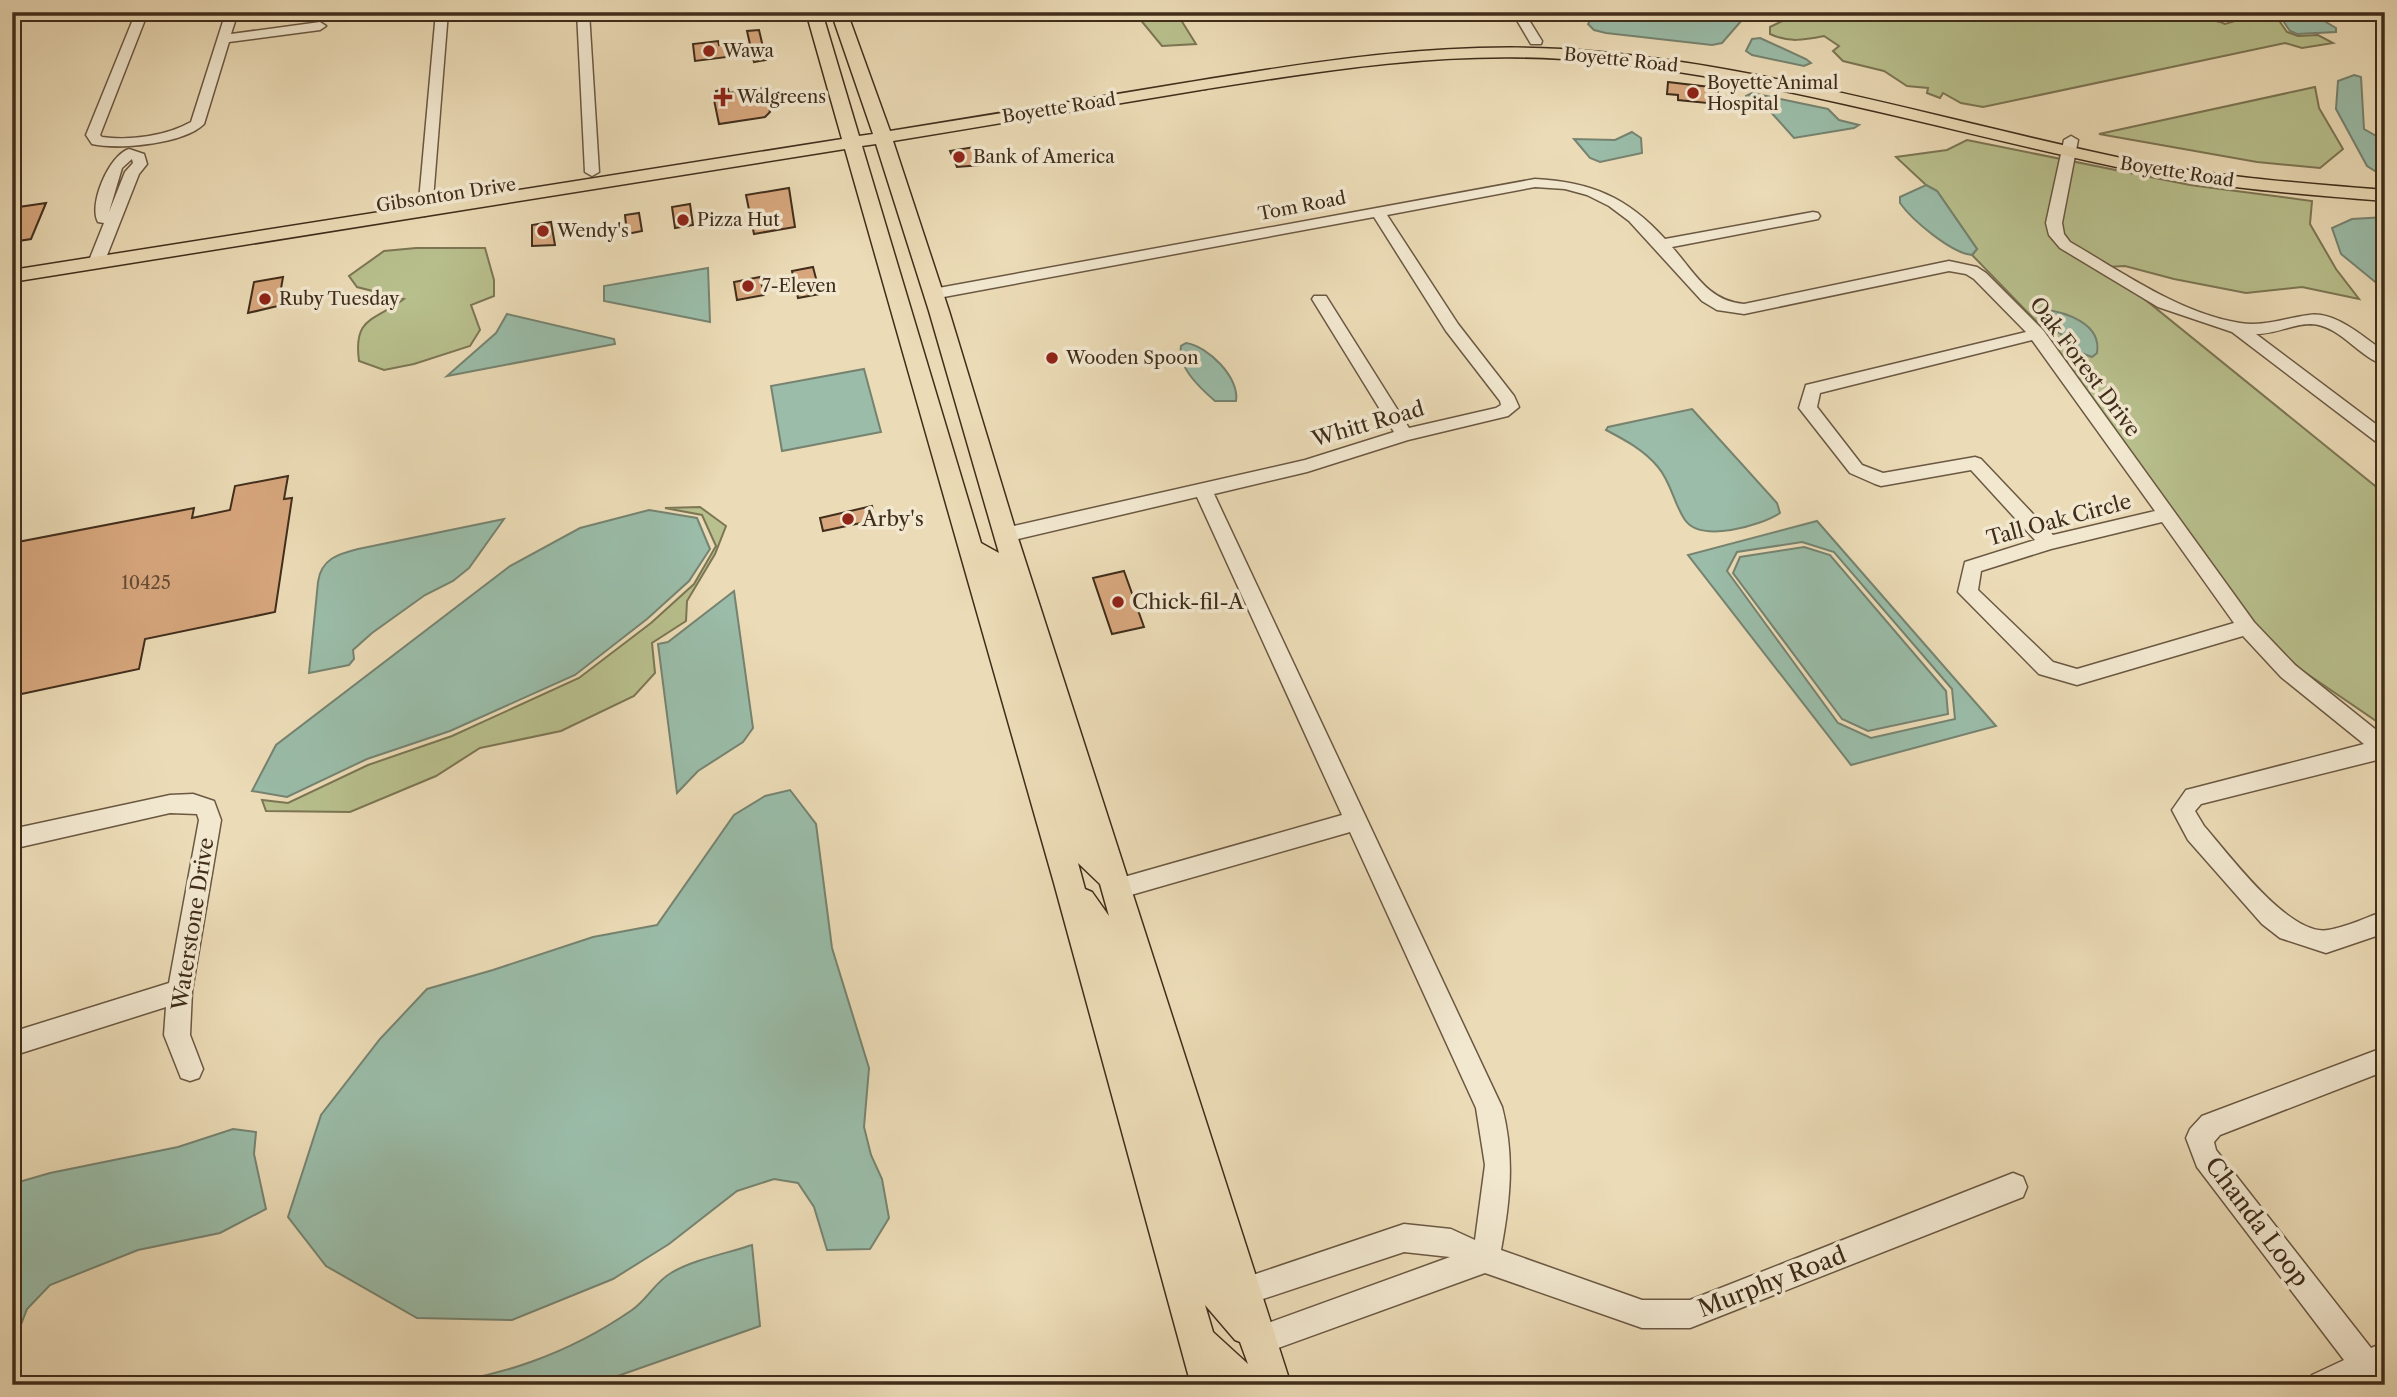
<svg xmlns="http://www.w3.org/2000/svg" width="2397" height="1397" viewBox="0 0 2397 1397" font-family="'Libre Caslon Text',serif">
  <rect width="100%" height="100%" fill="#ebdbb6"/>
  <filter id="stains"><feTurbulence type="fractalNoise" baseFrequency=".00286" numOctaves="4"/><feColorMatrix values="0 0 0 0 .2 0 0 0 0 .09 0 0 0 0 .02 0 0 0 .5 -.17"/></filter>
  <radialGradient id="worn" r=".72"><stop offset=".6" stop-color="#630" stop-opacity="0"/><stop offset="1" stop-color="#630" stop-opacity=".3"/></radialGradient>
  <g fill="#b8c08d" stroke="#7c7654" stroke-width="2">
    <polygon points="1134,12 1176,12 1196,44 1162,46"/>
    <path d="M1792,12H2184C2198,24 2212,17 2225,24L2238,20L2236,12H2273L2287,32L2298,36L2318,35L2333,43L2302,48L2285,43L1983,107L1961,103L1943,93L1940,98L1927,93L1928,88L1907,86L1884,71L1843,61L1833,51L1839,46L1824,36C1804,40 1789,43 1770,34V27L1795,15Z"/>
    <polygon points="2315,87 2319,108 2343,149 2320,168 2257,162 2099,134"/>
    <polygon points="1967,140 2190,185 2312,201 2310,224 2336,269 2359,299 2302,287 2246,293 2174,279 2125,266 2105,267 2385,494 2385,727 2300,669 2229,601 2038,323 1972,255 1977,249 1937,191 1926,185 1896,157 1947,150"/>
    <path d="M416,248H485L494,280V296L471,305L480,330L470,346L414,364L384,370L359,361C353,317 374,321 404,299L357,287L349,276L384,251Z"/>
    <polygon points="700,507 726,526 715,554 687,601 686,621 652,643 655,673 634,696 561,731 480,748 436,776 350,812 266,811 262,800 288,803 368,765 452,736 579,678 651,623 694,584 716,546 702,515 665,508"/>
  </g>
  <g fill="#9abca8" stroke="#768370" stroke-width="2" fill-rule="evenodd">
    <polygon points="1606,12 1749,12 1722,43 1712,45 1606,33 1594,30 1588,24 1592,17"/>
    <polygon points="2277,12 2309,12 2336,28 2336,32 2297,34 2290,31"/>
    <polygon points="1760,38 1806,59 1811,63 1804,66 1752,55 1746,51 1752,39"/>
    <polygon points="2354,75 2361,77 2364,129 2385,141 2385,171 2375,171 2367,166 2336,109 2338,81"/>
    <polygon points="1752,93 1828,109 1839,120 1859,125 1854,128 1794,138 1769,110 1748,101 1746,96"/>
    <polygon points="1632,132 1641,138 1642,153 1600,162 1590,158 1574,139 1615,140"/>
    <path d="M1926,185L1937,191L1977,249L1972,255C1951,253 1912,220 1900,203V197Z"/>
    <polygon points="2385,217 2385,290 2341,254 2332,228 2352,219"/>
    <polygon points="708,268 710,322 604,301 604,286"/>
    <path d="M2042,309C2065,312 2102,323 2097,353L2092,357L2081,353L2040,315Z"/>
    <polygon points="507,314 614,339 615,344 447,376 496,333"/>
    <path d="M1186,343C1208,346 1240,378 1236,401H1215C1200,388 1177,367 1181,346Z"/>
    <polygon points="864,369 881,432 782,451 771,386"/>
    <path d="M1692,409L1777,503L1780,513C1760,526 1701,543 1685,520C1674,504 1671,482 1658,467C1644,450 1625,440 1606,430L1608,427Z"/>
    <polygon points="649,510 697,518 710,549 689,581 647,619 575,675 450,731 367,759 287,797 252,791 276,745 510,566 580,528"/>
    <path d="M504,519L469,568L453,581L425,595L372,633L353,650L354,659L349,665L309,673L318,582C321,559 338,554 358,549Z"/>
    <path d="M1817,521L1996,726L1851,765L1688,555ZM1802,542L1834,552L1952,689L1955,719L1871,738L1838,723L1727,571L1737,552Z"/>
    <polygon points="1804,547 1830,555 1946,691 1948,714 1868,731 1842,719 1733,573 1740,557"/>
    <polygon points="734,591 753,728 743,742 698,771 677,793 658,644 668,642"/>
    <polygon points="790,790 816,824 832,948 869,1068 864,1127 871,1155 882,1179 889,1218 870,1249 827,1250 814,1207 798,1183 774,1179 737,1191 669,1244 613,1279 512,1320 417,1318 326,1266 288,1217 321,1115 380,1039 427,989 493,970 593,937 657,925 734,815 765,796"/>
    <polygon points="233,1129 256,1132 254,1154 266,1209 220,1233 138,1250 50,1285 27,1309 12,1348 12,1184 50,1173 178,1147"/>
    <path d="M752,1245L760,1326L592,1385H421C496,1380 570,1353 632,1310C647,1300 655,1282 671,1273C692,1260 728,1253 752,1245Z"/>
  </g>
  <g fill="#d7a67d" stroke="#402d1b" stroke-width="2">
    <polygon points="759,30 766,60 754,62 747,31"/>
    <polygon points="718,41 719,45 724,44 727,57 695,61 693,44"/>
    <polygon points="1668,82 1718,88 1718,100 1707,99 1707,103 1678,100 1678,95 1667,94"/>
    <polygon points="764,88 770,112 765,117 719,124 713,95 717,95 716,91 728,89 729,93"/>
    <polygon points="974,147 981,165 957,167 950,151"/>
    <polygon points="789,188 795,227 754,234 746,195"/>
    <polygon points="46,203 31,239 12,242 12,223 19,207"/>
    <polygon points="690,204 693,225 675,228 672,207"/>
    <polygon points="639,213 642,231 627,234 625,215"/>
    <polygon points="551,222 555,245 532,246 532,225"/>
    <polygon points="813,267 820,294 798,298 792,271"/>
    <polygon points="283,277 278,306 248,313 254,282"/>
    <polygon points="760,277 764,295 737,300 734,282"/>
    <polygon points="288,476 284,499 292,498 275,612 145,639 139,669 12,696 12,554 18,542 194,508 192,518 230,510 235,486"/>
    <polygon points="872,506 875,520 823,531 820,518"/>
    <polygon points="1124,571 1144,627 1112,634 1093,578"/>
  </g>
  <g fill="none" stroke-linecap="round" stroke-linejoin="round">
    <defs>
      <g id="minor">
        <path d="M136,12H148L100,135L102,137C130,141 166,136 191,122L226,12H238L231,34L320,22L326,26L320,30L229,42L204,124C184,144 119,150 92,144L86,135Z"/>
        <polygon points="436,12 448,12 432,212 425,216 418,212"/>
        <polygon points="577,12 589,12 599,172 592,176 585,172"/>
        <polygon points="1512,12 1524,12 1542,41 1541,44 1531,44"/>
        <path d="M2071,136L2078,140L2062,223L2064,234L2070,242C2122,272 2179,313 2240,323C2264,327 2285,318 2309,315C2336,311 2364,338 2385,352V365C2359,358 2340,325 2311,324C2293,324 2275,334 2256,334L2385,431V446L2379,444L2232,332L2158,307L2060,248L2049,235L2046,223L2064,140Z"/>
        <path d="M129,149L144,154L147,164L139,174L104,263L96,268L91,266L88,263L104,223L98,222C88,205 109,155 129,149ZM132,159L133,163L125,172L109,212L122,168Z"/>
        <path d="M1535,179C1591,182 1627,197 1665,239L1813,212L1818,213L1820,216L1818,219L1813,220L1672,247C1695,273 1708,301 1744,304L1949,261L1977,267L1986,273L2043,330L2254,622L2295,665L2385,737V758L2201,804L2195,811L2204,826C2228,853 2289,937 2328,930C2347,927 2367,917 2385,911V933L2326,953L2280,938L2262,924L2188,840L2172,810L2186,790L2194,788L2364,744L2281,677L2243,636L2077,685L2039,674L1958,592L1965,562L2035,540L1971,470L1881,486L1875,484L1850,473L1799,408L1806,385L2026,332L1974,279L1966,274L1949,271L1744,314L1717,310L1702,301L1629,221L1609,206L1587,195L1565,189L1535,187L1387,215L1458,324L1514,396L1519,407L1508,416L1408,440L1307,472L1214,494L1502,1107C1515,1157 1510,1201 1501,1250L1642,1300H1690L2013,1173L2023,1177L2027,1187L2023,1197L1690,1328H1642L1485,1273L1259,1355L1249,1350L1244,1340L1249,1330L1450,1257L1404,1252L1242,1306L1232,1302L1228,1292L1232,1282L1404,1224L1451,1229L1475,1240L1485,1165L1476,1108L1350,832L1117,899L1109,896L1105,889L1109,882L1117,879L1342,815L1197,497L1005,542L998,540L996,535L998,530L1005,528L1305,460L1394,432L1312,299L1314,296H1326L1409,428L1496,408L1501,405L1500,401L1446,331L1374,217L933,299L925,294L933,289ZM2032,340L2155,511L2053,535L1981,459L1975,457L1883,473L1862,465L1817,407L1820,393ZM2162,522L2234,623L2077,669L2053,662L1978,590L1981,571L2051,549Z"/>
        <polygon points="193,794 214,801 221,820 192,991 190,1035 203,1069 199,1078 190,1081 181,1078 164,1035 166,1007 12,1056 12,1032 169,983 199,820 197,814 170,813 12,849 12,829 170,795"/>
        <polygon points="2385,1047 2385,1071 2220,1135 2214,1142 2216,1150 2371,1348 2385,1342 2385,1372 2356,1385 2307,1385 2312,1375 2344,1360 2197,1167 2186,1138 2190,1129 2202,1116"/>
      </g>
      <path id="major" d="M806,12H822L859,136L873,134L831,12H847L890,131C990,115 1090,99 1190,82C1313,62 1435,42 1561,49C1748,60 1937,119 2121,158C2208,176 2296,183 2385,190V201C2296,194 2208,187 2121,168C1936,129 1752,72 1563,59C1440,51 1320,71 1200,90C1098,107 995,124 893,141L949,311L1017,535L1291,1385H1191L1054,883L845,149L12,282V270L842,139ZM876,144L929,311L999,553L981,543L862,146ZM1078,863L1100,884L1109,916L1092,892L1085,889ZM1205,1305L1235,1340L1240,1342L1248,1364L1213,1332Z"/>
    </defs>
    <use href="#minor" stroke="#6b5842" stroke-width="3"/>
    <use href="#major" stroke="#402d1b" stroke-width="3"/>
    <use href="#minor" fill="#f2e8d0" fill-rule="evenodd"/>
    <use href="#major" fill="#ebdbb6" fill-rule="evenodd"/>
  </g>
  <g fill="#8f2418" stroke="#f2e8d0" stroke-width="2.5">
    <circle cx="709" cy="51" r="7"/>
    <circle cx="1693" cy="93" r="7"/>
    <path d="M719.5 86.5h7v7h7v7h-7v7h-7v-7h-7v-7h7z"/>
    <circle cx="959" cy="157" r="7"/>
    <circle cx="683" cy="220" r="7"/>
    <circle cx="543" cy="231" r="7"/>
    <circle cx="748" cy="286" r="7"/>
    <circle cx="265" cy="299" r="7"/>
    <circle cx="1052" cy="358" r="7"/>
    <circle cx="848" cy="519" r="7"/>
    <circle cx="1118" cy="602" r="7"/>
  </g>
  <g text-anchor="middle" stroke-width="7" stroke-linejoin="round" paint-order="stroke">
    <g font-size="18" fill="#402d1b" stroke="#f2e8d0" text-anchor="start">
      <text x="723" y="57">Wawa</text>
      <text x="1707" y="89">Boyette Animal<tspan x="1707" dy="21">Hospital</tspan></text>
      <text x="737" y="103">Walgreens</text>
      <text x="973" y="163">Bank of America</text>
      <text x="697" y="226">Pizza Hut</text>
      <text x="557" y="237">Wendy's</text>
      <text x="762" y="292">7-Eleven</text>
      <text x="279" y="305">Ruby Tuesday</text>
      <text x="1066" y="364">Wooden Spoon</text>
    </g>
    <g font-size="18" fill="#402d1b" stroke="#f2e8d0">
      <text transform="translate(1621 60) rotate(6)" y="6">Boyette Road</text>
      <text transform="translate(1059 108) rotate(-9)" y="6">Boyette Road</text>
      <text transform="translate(2177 172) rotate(9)" y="6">Boyette Road</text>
      <text transform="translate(446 195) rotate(-9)" y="6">Gibsonton Drive</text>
      <text transform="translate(1302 206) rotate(-11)" y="6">Tom Road</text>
    </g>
    <g font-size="18" fill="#664b34">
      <text x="146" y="589">10425</text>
    </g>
    <g font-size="21" fill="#402d1b" stroke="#f2e8d0">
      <text transform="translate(2085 367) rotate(53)" y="7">Oak Forest Drive</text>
      <text transform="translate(1368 424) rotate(-16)" y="7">Whitt Road</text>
      <text transform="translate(2059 520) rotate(-15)" y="7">Tall Oak Circle</text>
      <text transform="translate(193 924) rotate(-81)" y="7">Waterstone Drive</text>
    </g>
    <g font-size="21" fill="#402d1b" stroke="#f2e8d0" text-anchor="start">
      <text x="862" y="526">Arby's</text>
      <text x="1132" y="609">Chick-fil-A</text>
    </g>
    <g font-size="24" fill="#402d1b" stroke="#f2e8d0">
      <text transform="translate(2257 1222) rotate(53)" y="8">Chanda Loop</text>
      <text transform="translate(1772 1282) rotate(-21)" y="8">Murphy Road</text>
    </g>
  </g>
  <rect width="2397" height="1397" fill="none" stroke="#ebdbb6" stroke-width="42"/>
  <rect x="14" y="14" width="2369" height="1369" fill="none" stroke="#402d1b" stroke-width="3.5"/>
  <rect x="21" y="21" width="2355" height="1355" fill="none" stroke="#402d1b" stroke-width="2"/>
  <rect width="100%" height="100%" filter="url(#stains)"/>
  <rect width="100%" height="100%" fill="url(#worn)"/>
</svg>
